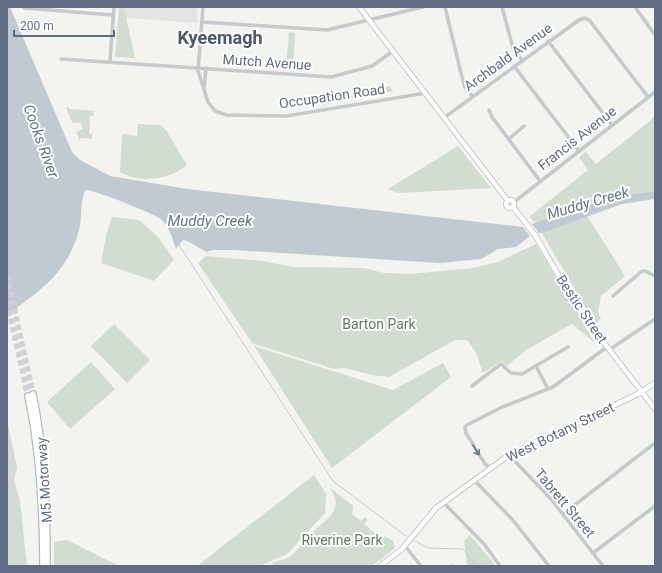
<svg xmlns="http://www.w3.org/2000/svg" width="662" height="573" viewBox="0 0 662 573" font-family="Roboto,sans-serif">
  <rect width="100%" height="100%" fill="#f3f4ef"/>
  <polygon fill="#e4e4e3" points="124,7 198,7 197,23 126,18"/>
  <g fill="#d2dcd0">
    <polygon points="119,7 124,7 135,58 115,57"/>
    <polygon points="289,32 295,33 293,70 286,69"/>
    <polygon points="389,86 393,91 323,105 323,100 335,101"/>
    <polygon points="66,107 69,107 69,109 94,111 93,116 90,116 89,133 92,134 92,139 80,138 80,141 76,132 83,129 80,122 74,123 72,122"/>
    <polygon points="655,117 655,191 615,196 591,203 537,224 529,217 588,170 579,157 586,152 596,164"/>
    <path d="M138,124L160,125L166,130L187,165C169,180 141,184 120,172L122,134L137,136Z"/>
    <polygon points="458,146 491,188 398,193 388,189"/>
    <polygon points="587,216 625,276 601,296 598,312 601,319 595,324 542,233"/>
    <polygon points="112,217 139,220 158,237 174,260 154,281 101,263 106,236"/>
    <polygon points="536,244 595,343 572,324 526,350 507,366 501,361 483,373 476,353 467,340 455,340 389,377 372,375 345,368 334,369 252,343 198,263 206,256 262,261 293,267 364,268 384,273 410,274 474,268 498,262"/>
    <polygon points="114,324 150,360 127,383 91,346"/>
    <polygon points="254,346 393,390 443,363 451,377 332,468"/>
    <polygon points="91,362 115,389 70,429 47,402"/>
    <polygon points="7,420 17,467 14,480 20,501 27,566 7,566"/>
    <polygon points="314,475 326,494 325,513 287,554 260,566 197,566"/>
    <path d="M329,487L353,506L352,514L361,521L365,517L368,520L364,524L380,537L383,535L393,541L395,548L372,566H274L272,563L266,566C273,561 282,561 289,557C297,552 302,542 308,536C323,521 348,510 329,487Z"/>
    <polygon points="470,535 496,566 467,566 464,541"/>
    <polygon points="67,540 119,566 54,566 54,542"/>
  </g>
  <g fill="#c2cad1">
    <path d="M7,7H10L72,152L80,160L110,176L187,189L523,227L530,236L516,247L498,249L481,259L440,263L233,250H212L207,252C199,249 189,240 183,240L176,249C173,240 169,226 161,219C152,213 95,190 86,190C80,198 82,215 80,226C69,272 42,289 7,315Z"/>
    <polygon points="655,191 655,199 622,204 542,233 539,233 532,224 615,196"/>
  </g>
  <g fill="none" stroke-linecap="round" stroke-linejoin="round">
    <g stroke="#c2cad1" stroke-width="1">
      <polyline points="179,245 333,481 406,536"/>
      <polyline points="415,541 427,548 463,549 476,566"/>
    </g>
    <g stroke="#ced2d4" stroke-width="5.5" stroke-dasharray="5.5 3" stroke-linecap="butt">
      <polyline points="7,275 33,394"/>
      <polyline points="7,302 28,396"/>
    </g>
    <defs>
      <g id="major">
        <polyline points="359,7 508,201"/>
        <circle cx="510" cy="204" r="4"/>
        <polyline points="513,207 535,235 578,309 655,409"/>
        <polyline points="380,566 402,549 436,508 509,455 636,395 655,383"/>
      </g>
      <g id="highway">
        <path d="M33,394C45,454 47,505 47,566"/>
        <path d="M28,396C40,453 43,508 43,566"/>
      </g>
    </defs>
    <use href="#major" stroke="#b8babf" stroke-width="6"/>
    <use href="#highway" stroke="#b7b9bd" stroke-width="8"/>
    <g stroke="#c6c8cc" stroke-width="3.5">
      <polyline points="203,7 198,71 203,86"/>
      <polyline points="445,7 462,77 465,87 472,96"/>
      <polyline points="502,7 513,48 522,60"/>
      <polyline points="635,7 655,35"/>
      <polyline points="24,8 113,15"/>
      <polyline points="202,22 327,30 423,7"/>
      <polyline points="548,41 612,125"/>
      <polyline points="61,59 331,77 372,66 393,51"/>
      <polyline points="110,61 114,7"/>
      <polyline points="514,66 579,151"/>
      <polyline points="206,68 204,89 208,102 215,111 227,115 287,116 426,93"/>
      <polyline points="489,110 492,117 540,181"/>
      <polyline points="445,117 579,20 585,18 590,21 648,97"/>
      <polyline points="509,139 524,126"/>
      <polyline points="514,202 655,92"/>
      <polyline points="613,296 642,271 645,271 655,276"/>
      <polyline points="609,350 655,319"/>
      <polyline points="536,366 548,389"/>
      <polyline points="472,386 501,364 511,373 522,374 568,347"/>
      <polyline points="509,455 551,499 603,566"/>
      <polyline points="491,468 485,464 466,433 465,427 467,425 500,408 553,387 607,347"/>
      <polyline points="474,480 512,519 549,566"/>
      <polyline points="443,502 484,544 500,566"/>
      <polyline points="563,514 655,443"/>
      <polyline points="405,546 421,566"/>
      <polyline points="593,553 655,506"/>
      <polyline points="451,566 452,566"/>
    </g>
    <use href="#major" stroke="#fff" stroke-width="4.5"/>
    <use href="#highway" stroke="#fff" stroke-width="5.5"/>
  </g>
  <defs><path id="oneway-shaft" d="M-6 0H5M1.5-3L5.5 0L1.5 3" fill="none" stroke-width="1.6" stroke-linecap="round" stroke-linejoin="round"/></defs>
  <use stroke="#6a758a" href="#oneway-shaft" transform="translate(476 450) rotate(58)"/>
  <g text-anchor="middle" stroke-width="4" stroke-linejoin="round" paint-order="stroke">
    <g font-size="14" fill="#606c83" stroke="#fff">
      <text transform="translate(508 57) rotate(-36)" y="5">Archbald Avenue</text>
      <text transform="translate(267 62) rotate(4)" y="5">Mutch Avenue</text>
      <text transform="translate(332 96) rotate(-8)" y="5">Occupation Road</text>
      <text transform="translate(577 138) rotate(-38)" y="5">Francis Avenue</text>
      <text transform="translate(582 309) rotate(56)" y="5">Bestic Street</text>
      <text transform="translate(560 432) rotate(-26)" y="5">West Botany Street</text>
      <text transform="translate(44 480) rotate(-94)" y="5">M5 Motorway</text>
      <text transform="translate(565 503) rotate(50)" y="5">Tabrett Street</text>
    </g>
    <g font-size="14" fill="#5f7a5f" stroke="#fff">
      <text x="379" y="329">Barton Park</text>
      <text x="342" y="545">Riverine Park</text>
    </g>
    <g font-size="15" font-style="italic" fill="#607588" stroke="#fff">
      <text transform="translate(41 141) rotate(70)" y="5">Cooks River</text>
      <text transform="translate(588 203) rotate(-16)" y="5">Muddy Creek</text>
      <text x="210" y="226">Muddy Creek</text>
    </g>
    <g font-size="18" font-weight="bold" fill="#4f5868" stroke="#fff">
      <text x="220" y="44">Kyeemagh</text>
    </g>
  </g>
  <rect width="662" height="573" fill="none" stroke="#606c83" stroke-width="16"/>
  <path d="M14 30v6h100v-6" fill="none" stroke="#606c83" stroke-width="2"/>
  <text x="20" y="30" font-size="12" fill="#606c83" stroke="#ffffff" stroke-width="3" paint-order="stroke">200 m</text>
</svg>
